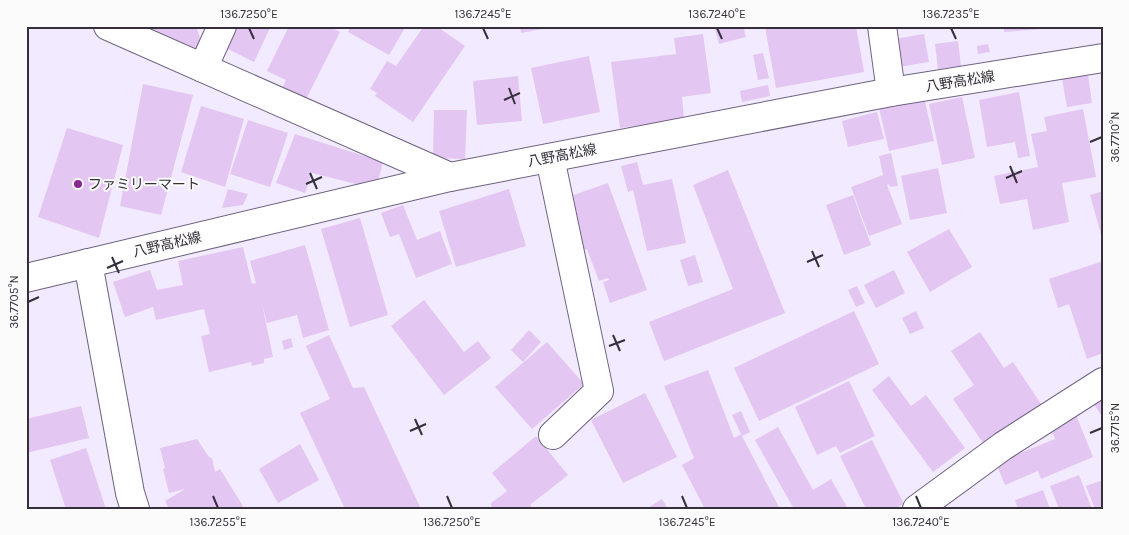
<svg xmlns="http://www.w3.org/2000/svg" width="1129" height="535" viewBox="0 0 1129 535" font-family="Karla,'Noto Sans JP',sans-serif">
  <rect width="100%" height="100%" fill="#f2eafe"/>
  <g fill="#e3c7f2">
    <polygon points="138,26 196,26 201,41 195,52"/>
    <polygon points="233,26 271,26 254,62 224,47"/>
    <polygon points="289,26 329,26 340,32 304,103 281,91 286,80 267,71"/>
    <polygon points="351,26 406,26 389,55 348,32"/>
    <polygon points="424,26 436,26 465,46 413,122 375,96 377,93 370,89 387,61 396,66"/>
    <polygon points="520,26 553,26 553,27 521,33"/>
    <polygon points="714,26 743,26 746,37 719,44"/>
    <polygon points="769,26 856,26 864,72 776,88 765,27"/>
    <polygon points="1004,26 1055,26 1055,28 1004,32"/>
    <polygon points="703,34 711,93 682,97 684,119 620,128 611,62 676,54 674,38"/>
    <polygon points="924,34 929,62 899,67 894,39"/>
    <polygon points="958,41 961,66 938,69 935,44"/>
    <polygon points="988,44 990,52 978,54 977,46"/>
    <polygon points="763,53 769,78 758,80 753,55"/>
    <polygon points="589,56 600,112 543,124 531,68"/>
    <polygon points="1088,75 1092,103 1067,107 1062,79"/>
    <polygon points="518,76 522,121 477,125 473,81"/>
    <polygon points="143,84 193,95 161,215 120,206"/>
    <polygon points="768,85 770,96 742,102 740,91"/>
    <polygon points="1019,92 1030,156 1018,158 1015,142 987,147 979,100"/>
    <polygon points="924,97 934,141 889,151 879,108"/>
    <polygon points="962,97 975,158 942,165 929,104"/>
    <polygon points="201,106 244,119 225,187 181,172"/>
    <polygon points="1083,109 1096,177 1062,183 1069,222 1033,230 1027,199 1000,204 994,176 1038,167 1031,134 1047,131 1044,117"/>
    <polygon points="434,110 467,110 465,159 433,158"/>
    <polygon points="877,112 884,139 848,147 842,121"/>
    <polygon points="248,120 288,133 270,187 230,174"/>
    <polygon points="67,128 123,145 99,238 38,217"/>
    <polygon points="295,134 383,162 376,189 312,173 305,193 276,183"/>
    <polygon points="891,153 898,186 890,187 889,184 887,185 902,224 869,236 851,187 883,175 879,156"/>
    <polygon points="637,162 643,185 672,179 686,243 647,251 633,190 628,192 621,166"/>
    <polygon points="938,168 947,213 910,220 901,176"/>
    <polygon points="728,170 785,313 664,361 649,322 733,289 693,185"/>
    <polygon points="608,183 647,290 610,303 603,282 609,280 608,278 599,281 587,249 582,251 568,197"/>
    <polygon points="228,189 248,194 243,205 222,208"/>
    <polygon points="509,189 526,246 456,267 439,211"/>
    <polygon points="1103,191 1103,238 1102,238 1090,195"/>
    <polygon points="853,195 871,245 844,255 826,205"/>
    <polygon points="403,205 417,240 440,231 452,264 416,278 399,234 390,237 381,213"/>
    <polygon points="360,218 388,315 350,327 321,229"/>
    <polygon points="949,229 972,267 930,292 907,252"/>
    <polygon points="305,245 329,330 303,338 297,315 267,323 262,304 273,357 264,359 264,363 252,366 251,362 209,372 201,336 210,334 204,309 156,320 153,307 125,317 113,282 150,270 157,290 183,285 178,261 243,247 252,284 256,283 250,261"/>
    <polygon points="695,255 703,282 688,286 680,260"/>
    <polygon points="1103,261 1103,353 1087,359 1069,304 1058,308 1049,279"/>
    <polygon points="894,270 905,293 876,308 864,285"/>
    <polygon points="857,286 865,303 856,307 848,290"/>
    <polygon points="424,300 464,352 478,341 491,358 444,395 391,326"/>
    <polygon points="854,311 879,364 759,421 734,368"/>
    <polygon points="916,311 924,328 910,334 902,318"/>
    <polygon points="529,330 541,342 523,362 511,350"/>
    <polygon points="980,332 1004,368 1013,362 1043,407 985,446 953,399 974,385 951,351"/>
    <polygon points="329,335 353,388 364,387 421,509 345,509 300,413 330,399 306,346"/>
    <polygon points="291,338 293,347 284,350 282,341"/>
    <polygon points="547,342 584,384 532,429 495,387"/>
    <polygon points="708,370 734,438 741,434 732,415 741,411 750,432 742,436 780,509 705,509 682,465 694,458 664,386"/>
    <polygon points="889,376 911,406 926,395 965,448 933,472 872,390"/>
    <polygon points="849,381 875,436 840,453 836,446 817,455 795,407"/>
    <polygon points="1103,390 1103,418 1090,398"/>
    <polygon points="645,393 677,457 623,483 591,420"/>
    <polygon points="81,406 89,438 26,453 26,419"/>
    <polygon points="1076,415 1093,457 1041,479 1038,471 1005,485 996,463 1055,439 1050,426"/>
    <polygon points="778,427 813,490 831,479 848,509 794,509 755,440"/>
    <polygon points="536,436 568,475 530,505 533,509 494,509 490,504 507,491 492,473"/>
    <polygon points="197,439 209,457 212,458 215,472 220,469 243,506 239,509 169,509 165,501 185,489 169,493 163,469 165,468 160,448"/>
    <polygon points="872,440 904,504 893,509 866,509 840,456"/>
    <polygon points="300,444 319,480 278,503 259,469"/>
    <polygon points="86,448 106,509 66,509 50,460"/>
    <polygon points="1079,475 1092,509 1059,509 1050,486"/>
    <polygon points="1103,480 1103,509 1095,509 1086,486"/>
    <polygon points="1043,490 1050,509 1018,509 1015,500"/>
    <polygon points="662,499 668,509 646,509"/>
  </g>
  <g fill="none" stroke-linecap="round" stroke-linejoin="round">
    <defs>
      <g id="minor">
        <polyline points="108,26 450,177"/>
        <polyline points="882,26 891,92"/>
        <polyline points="203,68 222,26"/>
        <polyline points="550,158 599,391 553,435"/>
        <polyline points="88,263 130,493 135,509"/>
        <polyline points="917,509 1003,446 1103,382"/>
      </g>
      <polyline id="major" points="26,278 450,177 891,92 1103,58"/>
    </defs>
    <use href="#minor" stroke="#6e627f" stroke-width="30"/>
    <use href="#major" stroke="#6e627f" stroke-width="30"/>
    <use href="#minor" stroke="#fff" stroke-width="28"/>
    <use href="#major" stroke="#fff" stroke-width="28"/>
  </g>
  <path fill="none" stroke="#352f3c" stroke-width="2" d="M249,28L254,39M483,28L488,39M717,28L722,39M951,28L956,39M509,88L515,104M504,100L520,93M1090,142L1102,137M1010,166L1017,183M310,173L317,189M1006,178L1022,171M306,184L322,177M812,251L819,267M112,257L119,273M807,262L823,255M107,268L123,261M28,302L39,297M613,335L620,351M609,346L625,340M415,419L422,435M410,431L426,424M1090,433L1102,428M213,496L218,508M447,496L452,508M682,496L687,508M916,496L921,508"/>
  <circle fill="#882790" stroke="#fbfbfb" stroke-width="2" cx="78" cy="184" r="5"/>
  <g text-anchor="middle" stroke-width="4" stroke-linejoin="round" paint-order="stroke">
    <g font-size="14" fill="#352f3c" stroke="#fbfbfb">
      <text transform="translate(960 81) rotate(-9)" y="5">八野高松線</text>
      <text transform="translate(562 155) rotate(-11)" y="5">八野高松線</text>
      <text transform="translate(167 244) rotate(-13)" y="5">八野高松線</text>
    </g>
    <g font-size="14" fill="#352f3c" stroke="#fbfbfb" text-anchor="start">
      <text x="88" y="189">ファミリーマート</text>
    </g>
  </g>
  <rect width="1129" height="535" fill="none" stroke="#fbfbfb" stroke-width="55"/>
  <rect x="28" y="28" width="1074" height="480" fill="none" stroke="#352f3c" stroke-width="2"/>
  <g font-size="12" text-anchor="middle" fill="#352f3c">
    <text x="249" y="18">136.7250°E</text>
    <text x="483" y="18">136.7245°E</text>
    <text x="717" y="18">136.7240°E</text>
    <text x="951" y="18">136.7235°E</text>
    <text transform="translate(1115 137) rotate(-90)" y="4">36.7710°N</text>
    <text transform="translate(14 302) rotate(-90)" y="4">36.7705°N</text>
    <text transform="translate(1115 428) rotate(-90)" y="4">36.7715°N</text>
    <text x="218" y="526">136.7255°E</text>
    <text x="452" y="526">136.7250°E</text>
    <text x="687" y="526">136.7245°E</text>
    <text x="921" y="526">136.7240°E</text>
  </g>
</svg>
